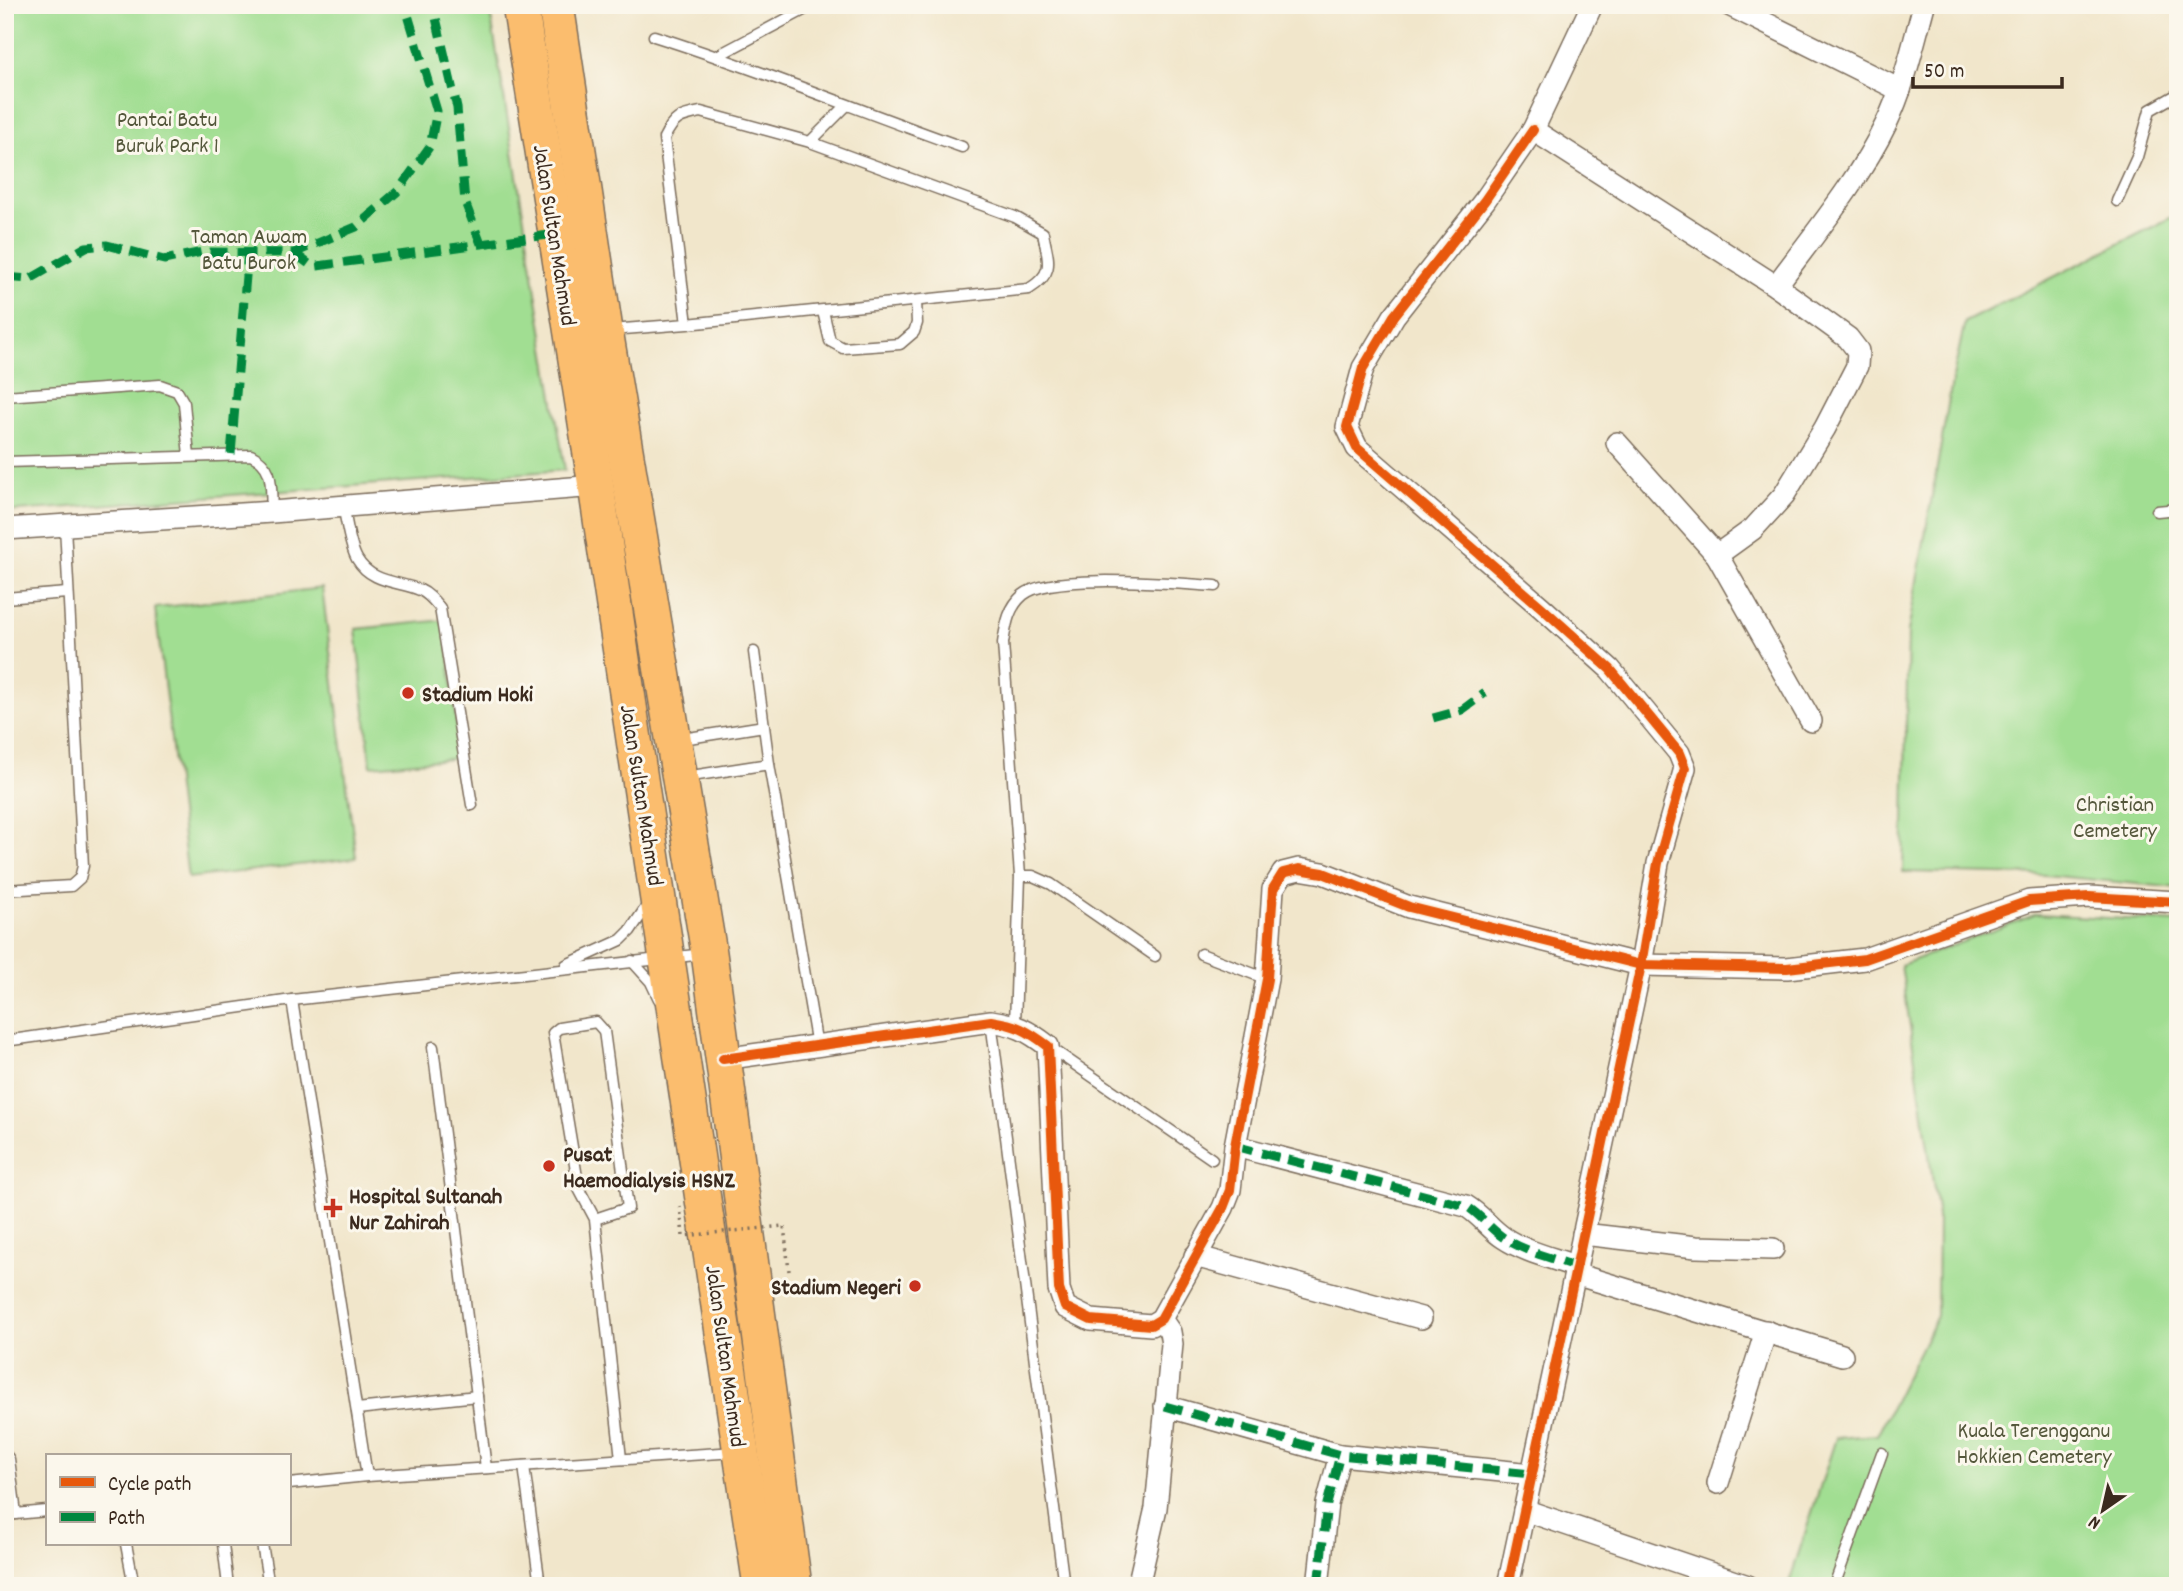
<svg xmlns="http://www.w3.org/2000/svg" width="2183" height="1591" viewBox="0 0 2183 1591" font-family="Dekko,sans-serif">
  <rect width="100%" height="100%" fill="#fbf7ec"/>
  <filter id="ink" filterUnits="userSpaceOnUse"><feTurbulence type="fractalNoise" baseFrequency=".0143" numOctaves="2"/><feDisplacementMap in="SourceGraphic" scale="14" xChannelSelector="R" yChannelSelector="G"/><feConvolveMatrix kernelMatrix="1 2 1 2 8 2 1 2 1" color-interpolation-filters="sRGB"/></filter>
  <filter id="wash" filterUnits="userSpaceOnUse"><feTurbulence type="fractalNoise" baseFrequency=".00686" numOctaves="4" result="noise"/><feDisplacementMap in="SourceGraphic" scale="28" xChannelSelector="R" yChannelSelector="G"/><feGaussianBlur stdDeviation="1.57" result="paint"/><feColorMatrix in="noise" values="0 0 0 0 0 0 0 0 0 0 0 0 0 0 0 0 0 1.4 0 .05"/><feComposite in="paint" operator="in"/></filter>
  <g filter="url(#wash)">
    <rect width="100%" height="100%" fill="#f1e6cb"/>
    <g fill="#a1de92" stroke="#6e8458" stroke-width="2">
      <polygon points="5,5 489,5 565,470 5,512"/>
      <polygon points="2178,214 2178,888 2045,875 1903,872 1908,632 1952,382 1965,322"/>
      <polygon points="322,588 356,858 188,878 155,608"/>
      <polygon points="445,620 460,758 371,766 356,629"/>
      <polygon points="2037,914 2178,922 2178,1586 1788,1586 1836,1438 1877,1435 1937,1316 1938,1216 1901,965"/>
    </g>
  </g>
  <g filter="url(#ink)">
    <g fill="none" stroke-linecap="round" stroke-linejoin="round">
      <defs>
        <g id="service">
          <path d="M654,36C759,69 860,111 962,147"/>
          <polyline points="717,56 813,5"/>
          <polyline points="810,142 846,106"/>
          <polyline points="2117,201 2137,157 2150,110 2178,94"/>
          <polyline points="823,311 830,341 843,348 900,344 914,332 917,323 916,301"/>
          <path d="M611,330L687,324L1029,289C1056,272 1048,260 1043,233L1015,217L810,142L701,112C679,116 674,118 664,138L687,324"/>
          <polyline points="5,396 160,385 177,391 184,403 189,456"/>
          <path d="M5,462L251,455C276,467 270,487 272,512"/>
          <path d="M343,506C347,522 349,545 357,559C371,583 398,581 420,590C429,594 434,601 440,608L472,805"/>
          <polyline points="2157,511 2178,509"/>
          <polyline points="5,598 67,593"/>
          <polyline points="754,652 769,764 817,1046"/>
          <polyline points="676,740 764,726"/>
          <polyline points="685,777 769,764"/>
          <polyline points="1020,876 1033,876 1051,884 1155,956"/>
          <polyline points="5,890 71,886 80,878 83,866 65,526"/>
          <polyline points="1201,954 1267,979"/>
          <polyline points="632,961 651,982 659,999"/>
          <polyline points="566,965 621,940 630,931 649,903"/>
          <polyline points="292,1000 367,1476"/>
          <polyline points="991,1021 1064,1586"/>
          <path d="M1015,1024L1020,876L1003,643C1006,625 1008,608 1023,595C1049,572 1177,584 1216,586"/>
          <polyline points="5,1041 292,1000 704,954"/>
          <polyline points="1048,1046 1212,1159"/>
          <polyline points="433,1047 486,1468"/>
          <polyline points="595,1219 628,1208 604,1031 596,1022 559,1028 553,1033 579,1189 595,1219 621,1459"/>
          <polyline points="357,1409 477,1396"/>
          <polyline points="5,1454 9,1459 16,1514"/>
          <polyline points="524,1466 540,1586"/>
          <polyline points="289,1484 367,1476 736,1452"/>
          <polyline points="5,1515 47,1511"/>
          <polyline points="126,1544 134,1586"/>
          <polyline points="223,1544 228,1586"/>
          <polyline points="262,1544 269,1586"/>
          <polyline points="1834,1586 1882,1453"/>
        </g>
        <g id="minor">
          <polyline points="1592,5 1533,130 1776,286 1848,338 1858,351 1857,366 1825,428 1784,495 1753,529 1717,555"/>
          <polyline points="1729,5 1900,90"/>
          <path d="M1776,286C1814,234 1858,182 1886,124C1904,87 1913,45 1924,5"/>
          <polyline points="1617,443 1717,555 1811,721"/>
          <polyline points="5,529 272,512 596,486"/>
          <path d="M723,1059L991,1021C1017,1025 1027,1030 1048,1046L1059,1289L1065,1307L1091,1320L1151,1325L1161,1319L1223,1208L1230,1190L1235,1146L1267,979L1273,889L1283,873L1299,869L1323,873L1409,907L1641,965L1787,968L1865,959L2029,901L2089,897L2178,902"/>
          <path d="M1235,1146L1466,1206C1481,1215 1490,1229 1504,1238C1525,1252 1553,1258 1577,1267"/>
          <polyline points="1583,1234 1696,1247 1773,1249"/>
          <polyline points="1195,1256 1421,1318"/>
          <polyline points="1575,1274 1842,1355"/>
          <polyline points="1165,1406 1340,1455 1532,1474"/>
          <polyline points="1718,1483 1766,1331"/>
          <polyline points="1524,1510 1748,1586"/>
          <polyline points="1138,1586 1156,1508 1172,1344 1170,1332 1161,1319"/>
          <polyline points="1318,1586 1327,1504 1340,1455"/>
          <polyline points="1508,1586 1641,965 1658,863 1685,768 1679,753 1610,669 1541,607 1357,448 1347,427 1363,368 1394,316 1485,200 1533,130"/>
        </g>
        <g id="primary">
          <polyline points="520,5 596,486 761,1586"/>
          <polyline points="556,5 605,330 709,953 794,1586"/>
        </g>
      </defs>
      <use href="#service" stroke="#7b6c5b" stroke-width="13"/>
      <use href="#minor" stroke="#7b6c5b" stroke-width="24"/>
      <use href="#primary" stroke="#7b6c5b" stroke-width="38"/>
      <use href="#service" stroke="#fff" stroke-width="10"/>
      <use href="#minor" stroke="#fff" stroke-width="21"/>
      <use href="#primary" stroke="#fbbd6e" stroke-width="35"/>
      <polyline stroke="#7b6c5b" stroke-width="3.5" stroke-dasharray="2 5" stroke-linecap="butt" points="680,1206 683,1236 784,1226 789,1271"/>
      <g stroke="#00873e" stroke-width="9" stroke-dasharray="18 9" stroke-linecap="butt">
        <polyline points="481,244 556,234"/>
        <polyline points="294,253 309,264 317,266 481,244 465,202 457,108 433,5"/>
        <polyline points="5,277 30,279 86,247 107,245 164,260 202,252 294,253 356,227 398,191 430,146 437,111 405,5"/>
        <polyline points="231,454 248,252"/>
        <polyline points="1433,718 1462,710 1485,693"/>
        <path d="M1235,1146L1466,1206C1481,1215 1490,1229 1504,1238C1525,1252 1553,1258 1577,1267"/>
        <polyline points="1165,1406 1340,1455 1532,1474"/>
        <polyline points="1318,1586 1327,1504 1340,1455"/>
      </g>
      <defs>
        <g id="cycleway">
          <path d="M723,1059L991,1021C1017,1025 1027,1030 1048,1046L1059,1289L1065,1307L1091,1320L1151,1325L1161,1319L1223,1208L1230,1190L1235,1146L1267,979L1273,889L1283,873L1299,869L1323,873L1409,907L1641,965L1787,968L1865,959L2029,901L2089,897L2178,902"/>
          <polyline points="1508,1586 1641,965 1658,863 1685,768 1679,753 1610,669 1541,607 1357,448 1347,427 1363,368 1394,316 1485,200 1533,130"/>
        </g>
      </defs>
      <use href="#cycleway" stroke="#fbf7ec" stroke-width="15"/>
      <use href="#cycleway" stroke="#e8590c" stroke-width="10"/>
    </g>
  </g>
  <g fill="#c8321e" stroke="#fbf7ec" stroke-width="2.5">
    <circle cx="408" cy="693" r="7"/>
    <circle cx="549" cy="1166" r="7"/>
    <path d="M329.5 1197.5h7v7h7v7h-7v7h-7v-7h-7v-7h7z"/>
    <circle cx="915" cy="1286" r="7"/>
  </g>
  <g text-anchor="middle" stroke-width="6" stroke-linejoin="round" paint-order="stroke">
    <g font-size="23" fill="#54573b" stroke="#fbf7ec">
      <text x="167" y="126">Pantai Batu<tspan x="167" dy="26">Buruk Park 1</tspan></text>
      <text x="249" y="243">Taman Awam<tspan x="249" dy="26">Batu Burok</tspan></text>
      <text x="2115" y="811">Christian<tspan x="2115" dy="26">Cemetery</tspan></text>
      <text x="2034" y="1437">Kuala Terengganu<tspan x="2034" dy="26">Hokkien Cemetery</tspan></text>
    </g>
    <g font-size="23" fill="#3b2a1e" stroke="#fbf7ec">
      <text transform="translate(556 235) rotate(81)" y="8">Jalan Sultan Mahmud</text>
      <text transform="translate(643 795) rotate(81)" y="8">Jalan Sultan Mahmud</text>
      <text transform="translate(727 1356) rotate(82)" y="8">Jalan Sultan Mahmud</text>
    </g>
    <g font-size="23" font-weight="bold" fill="#3b2a1e" stroke="#fbf7ec" text-anchor="start">
      <text x="422" y="701">Stadium Hoki</text>
      <text x="563" y="1161">Pusat<tspan x="563" dy="26">Haemodialysis HSNZ</tspan></text>
      <text x="349" y="1203">Hospital Sultanah<tspan x="349" dy="26">Nur Zahirah</tspan></text>
      <text x="901" y="1294" text-anchor="end">Stadium Negeri</text>
    </g>
  </g>
  <rect width="2183" height="1591" fill="none" stroke="#fbf7ec" stroke-width="28"/>
  <rect x="46" y="1454" width="245" height="91" fill="#fbf7ec" stroke="#aea59a" stroke-width="2"/>
  <rect x="60" y="1477" width="35" height="10" fill="#e8590c" stroke="#aea59a" stroke-width="2"/>
  <text x="108" y="1490" font-size="21" fill="#3b2a1e">Cycle path</text>
  <rect x="60" y="1512" width="35" height="10" fill="#00873e" stroke="#aea59a" stroke-width="2"/>
  <text x="108" y="1524" font-size="21" fill="#3b2a1e">Path</text>
  <g transform="translate(2103 1510) rotate(214)" stroke="#fbf7ec" stroke-width="5" paint-order="stroke">
  <path d="M0-5L12 26L0 18L-12 26Z" fill="#3b2a1e"/>
  <text y="-10" font-size="19" font-weight="bold" text-anchor="middle" fill="#3b2a1e">N</text>
  </g>
  <path d="M1913 77v10h149v-10" fill="none" stroke="#3b2a1e" stroke-width="3.5"/>
  <text x="1924" y="77" font-size="21" fill="#3b2a1e" stroke="#fbf7ec" stroke-width="5" paint-order="stroke">50 m</text>
</svg>
